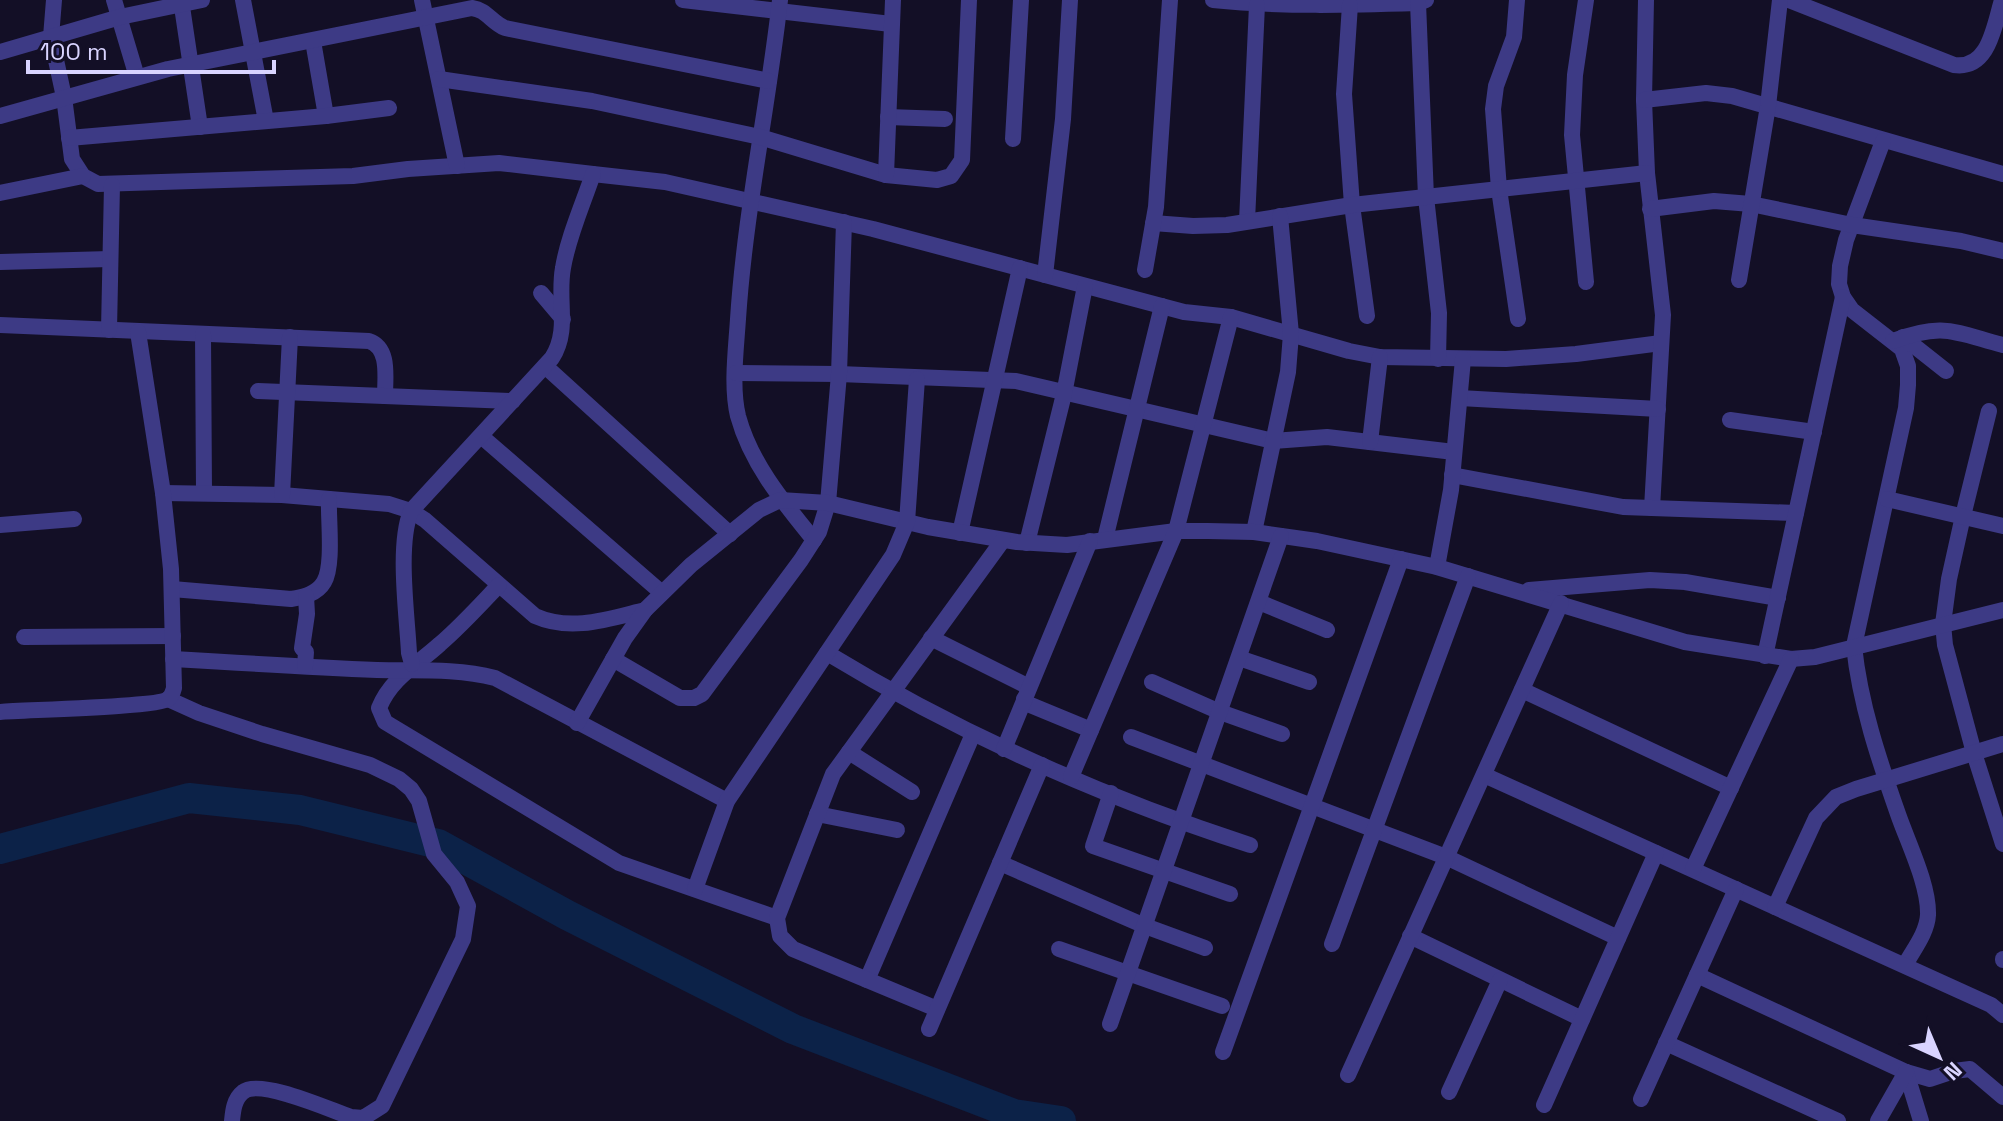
<svg xmlns="http://www.w3.org/2000/svg" width="2003" height="1121" viewBox="0 0 2003 1121" font-family="'Space Grotesk',sans-serif">
  <rect width="100%" height="100%" fill="#130f26"/>
  <g fill="none" stroke-linecap="round" stroke-linejoin="round">
    <polyline stroke="#0c2248" stroke-width="30" points="0,849 189,798 300,810 438,844 567,915 793,1029 1014,1114 1061,1121"/>
    <g stroke="#3d3a85" stroke-width="16">
      <polyline points="54,0 51,37 64,97 72,159 83,176 98,184 353,176 408,169 499,163 593,174 665,182 873,229 1184,312 1231,317 1349,351 1380,357 1506,359 1576,354 1661,343"/>
      <polyline points="114,0 137,77"/>
      <polyline points="181,0 200,127"/>
      <polyline points="243,0 266,121"/>
      <polyline points="422,0 457,166"/>
      <polyline points="683,0 891,24"/>
      <path d="M780,0C768,107 745,212 738,319C736,350 731,387 738,416C751,464 784,503 814,540"/>
      <path d="M1213,0C1282,7 1350,5 1418,3L1426,0"/>
      <polyline points="1517,0 1514,37 1496,86 1493,109 1499,189 1518,319"/>
      <polyline points="1586,0 1575,75 1572,135 1586,282"/>
      <polyline points="1646,0 1644,100 1647,173 1663,315 1652,508"/>
      <path d="M1789,0L1954,65C1989,70 1994,26 2002,0"/>
      <polyline points="1418,3 1426,197 1439,313 1438,359"/>
      <polyline points="1350,5 1344,94 1352,205 1367,316"/>
      <polyline points="313,41 326,116"/>
      <polyline points="0,52 120,17 202,0"/>
      <polyline points="439,79 592,101 760,137 886,175 937,180 951,176 962,160 969,0"/>
      <polyline points="1644,100 1706,93 1732,96 2003,174"/>
      <path d="M0,116L168,69L472,8C487,10 491,22 505,28L769,81"/>
      <polyline points="888,117 945,119"/>
      <polyline points="69,138 326,116 389,108"/>
      <polyline points="1013,139 1021,0"/>
      <path d="M1883,141L1846,240L1840,266L1839,284L1843,297L1852,310L1902,349L1908,366V385L1906,408L1854,646C1860,704 1879,760 1898,814C1908,843 1929,885 1928,915C1927,933 1913,950 1905,965"/>
      <polyline points="886,175 893,0"/>
      <polyline points="0,193 83,176"/>
      <polyline points="1650,209 1714,201 1751,204 1852,225 1961,241 2003,251"/>
      <polyline points="1247,221 1257,5"/>
      <polyline points="1153,223 1193,226 1227,225 1352,205 1647,173"/>
      <polyline points="0,262 110,259"/>
      <polyline points="1145,270 1156,207 1170,0"/>
      <polyline points="1045,275 1063,119 1070,0"/>
      <polyline points="1739,280 1768,106 1780,0"/>
      <polyline points="541,293 563,319"/>
      <path d="M0,325L369,341C390,348 385,377 385,396"/>
      <polyline points="109,330 112,185"/>
      <polyline points="203,334 204,492"/>
      <polyline points="1903,337 1946,371"/>
      <path d="M1893,341C1943,322 1954,332 2003,345"/>
      <polyline points="545,366 730,534"/>
      <polyline points="736,373 839,374 1016,381 1273,441 1327,437 1454,452"/>
      <polyline points="258,391 513,401"/>
      <polyline points="1460,398 1658,409"/>
      <polyline points="1989,411 1963,516 1949,579 1943,624 1945,645 1974,753 2003,844"/>
      <polyline points="1730,420 1814,432"/>
      <polyline points="481,436 662,593"/>
      <polyline points="1370,442 1380,357"/>
      <polyline points="1452,475 1623,507 1796,513"/>
      <path d="M163,493L282,495L389,504L411,511L425,520L535,616C571,632 608,619 645,610"/>
      <polyline points="282,495 290,337"/>
      <polyline points="1887,499 2003,526"/>
      <polyline points="0,525 74,519"/>
      <polyline points="1254,532 1288,372 1291,334 1280,216"/>
      <polyline points="960,533 1020,268"/>
      <polyline points="1105,539 1162,306"/>
      <polyline points="1027,543 1064,394 1085,286"/>
      <polyline points="1437,567 1451,490 1463,359"/>
      <path d="M499,585C480,605 461,626 440,644C417,665 391,678 379,708L385,722L619,863L777,918"/>
      <path d="M172,589L291,599C303,597 317,594 324,582C334,565 328,519 329,499"/>
      <polyline points="1529,590 1650,580 1685,582 1778,598"/>
      <polyline points="1259,602 1327,630"/>
      <polyline points="24,637 173,636"/>
      <polyline points="931,638 1029,687"/>
      <path d="M827,653C960,734 1102,797 1250,845"/>
      <polyline points="1765,656 1843,297"/>
      <polyline points="1239,658 1309,682"/>
      <path d="M173,659C241,663 309,667 377,670C416,671 456,668 495,678L727,801"/>
      <polyline points="613,659 680,698 694,698 702,694 801,560 819,532 828,503 839,374 844,222"/>
      <path d="M412,664L409,653C407,614 397,545 411,511L552,358C570,330 557,300 563,268C568,237 583,204 593,174"/>
      <polyline points="305,666 306,652 302,648 307,614 306,596"/>
      <polyline points="1152,682 1220,712 1282,734"/>
      <polyline points="1522,690 1731,788"/>
      <path d="M168,699L199,713L262,734L370,765L399,779L411,789L419,801L434,854L457,882L468,906L463,939L382,1106L363,1118L351,1117C330,1110 260,1078 243,1092C234,1099 233,1111 232,1121"/>
      <polyline points="1024,699 1028,704 1091,730"/>
      <path d="M0,712C23,710 158,707 168,699C172,696 173,692 174,688L171,569L163,493L138,332"/>
      <polyline points="577,723 625,638 645,610 691,565 759,510 780,500 828,503 928,527 1017,542 1067,545 1176,531 1208,531 1254,532 1317,541 1437,567 1685,642 1791,659 1815,657 2003,610"/>
      <polyline points="1131,737 1446,857 1618,938"/>
      <polyline points="1004,749 1090,541"/>
      <polyline points="849,752 912,792"/>
      <polyline points="1484,775 1991,1005 2003,1015"/>
      <polyline points="1071,777 1176,531 1231,317"/>
      <polyline points="1111,793 1093,846 1230,894"/>
      <polyline points="817,814 897,830"/>
      <polyline points="1000,863 1145,926 1205,948"/>
      <polyline points="1693,869 1791,659"/>
      <polyline points="695,889 727,801 893,555 907,522 917,379"/>
      <polyline points="1775,907 1816,818 1836,797 1856,789 2003,744"/>
      <polyline points="1410,936 1582,1019"/>
      <polyline points="1332,944 1468,576"/>
      <polyline points="1059,949 1222,1006"/>
      <polyline points="2003,960 2003,959"/>
      <polyline points="1697,975 1906,1072 1930,1079 1954,1071 1970,1069 2003,1097"/>
      <polyline points="867,980 973,734"/>
      <polyline points="937,1009 793,949 780,936 777,918 833,774 1003,540"/>
      <polyline points="1110,1024 1281,536"/>
      <polyline points="929,1029 1042,765"/>
      <polyline points="1666,1043 1838,1121"/>
      <polyline points="1223,1052 1401,559"/>
      <polyline points="1906,1072 1921,1121"/>
      <polyline points="1348,1075 1561,603"/>
      <polyline points="1449,1092 1500,980"/>
      <polyline points="1641,1099 1736,889"/>
      <polyline points="1544,1105 1656,853"/>
      <polyline points="1878,1121 1906,1072"/>
    </g>
  </g>
  <g transform="translate(1939 1057) rotate(136)" stroke="#130f26" stroke-width="6" paint-order="stroke">
  <path d="M0-6L14 30L0 20L-14 30Z" fill="#d9d4ff"/>
  <text y="-12" font-size="22" font-weight="bold" text-anchor="middle" fill="#d9d4ff">N</text>
  </g>
  <path d="M28 60v12h246v-12" fill="none" stroke="#d9d4ff" stroke-width="4"/>
  <text x="40" y="60" font-size="24" fill="#d9d4ff" stroke="#130f26" stroke-width="6" paint-order="stroke">100 m</text>
</svg>
